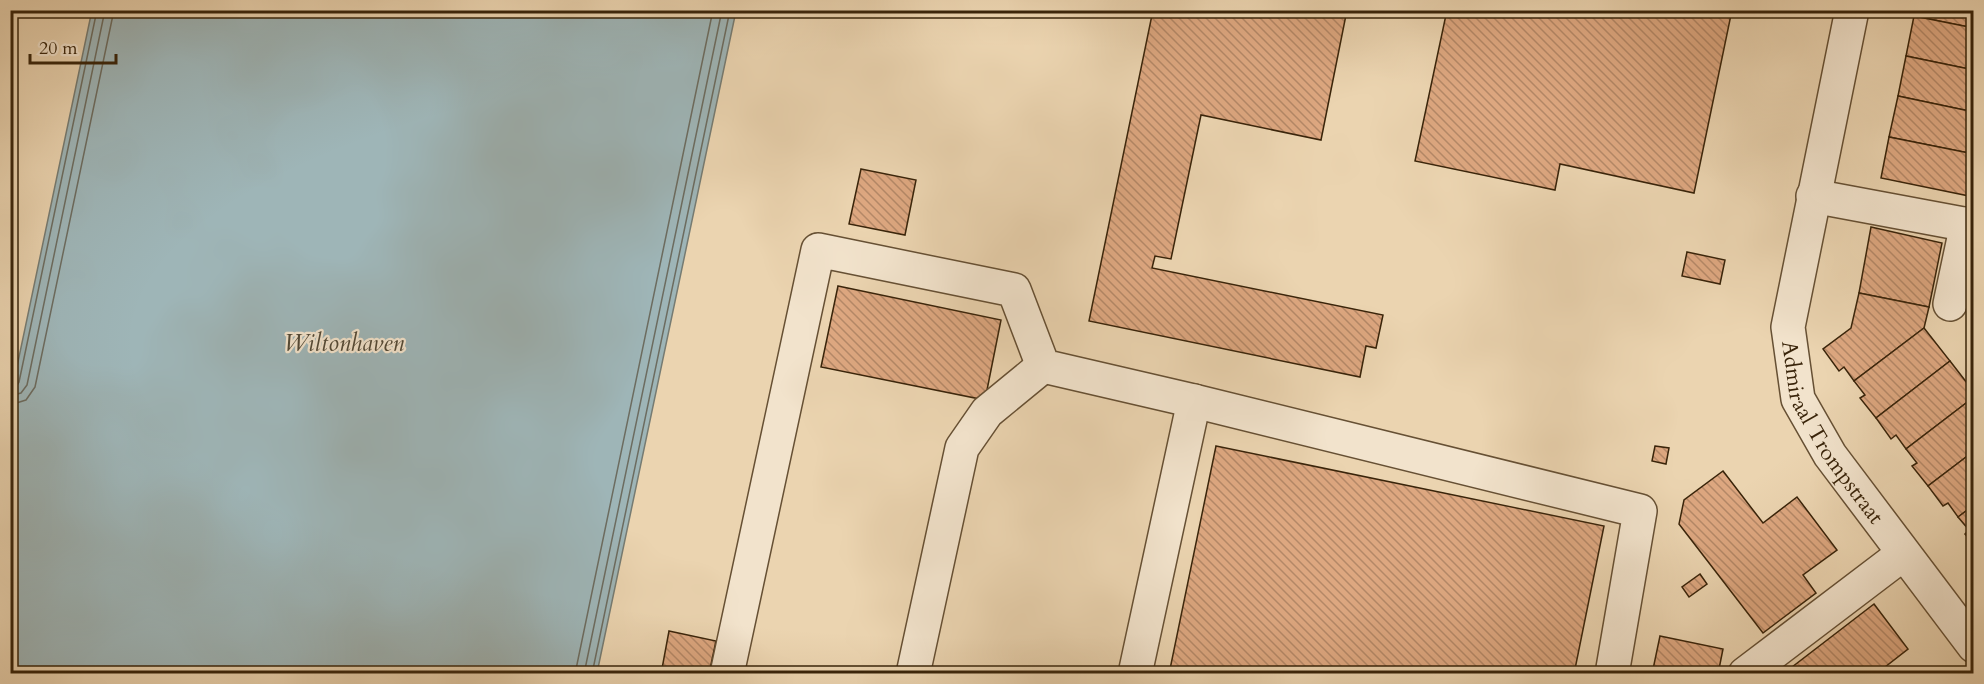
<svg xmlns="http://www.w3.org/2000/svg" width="1984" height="684" viewBox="0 0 1984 684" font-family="Cardo,serif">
  <defs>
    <pattern id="building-back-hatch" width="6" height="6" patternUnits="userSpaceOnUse" patternTransform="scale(1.5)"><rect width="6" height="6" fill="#dda780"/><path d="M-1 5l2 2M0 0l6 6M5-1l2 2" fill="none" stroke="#b48867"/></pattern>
  </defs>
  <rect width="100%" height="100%" fill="#ebd4b0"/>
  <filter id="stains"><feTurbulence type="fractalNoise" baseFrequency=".00333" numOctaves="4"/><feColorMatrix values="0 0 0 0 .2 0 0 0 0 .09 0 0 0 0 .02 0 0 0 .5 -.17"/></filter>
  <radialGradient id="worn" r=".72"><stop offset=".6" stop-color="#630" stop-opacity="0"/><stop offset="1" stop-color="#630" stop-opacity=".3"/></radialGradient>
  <polygon fill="#9eb5b7" stroke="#767b72" stroke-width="1.5" points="92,10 736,11 597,673 11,673 11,395"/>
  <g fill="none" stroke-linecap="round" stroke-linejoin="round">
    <g stroke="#6c6c60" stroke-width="1.5">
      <polyline points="10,388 16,387 19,382 97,10"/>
      <polyline points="10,396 21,393 27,385 105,10"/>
      <polyline points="10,405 26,400 35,387 114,10"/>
      <polyline points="575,674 713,10"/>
      <polyline points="584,674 722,10"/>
      <polyline points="592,674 730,10"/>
    </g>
  </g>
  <g fill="url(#building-back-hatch)" stroke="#39240a" stroke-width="1.5">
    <polygon points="1153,10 1347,10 1321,140 1201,115 1171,259 1155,256 1152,268 1383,315 1376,348 1366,346 1360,377 1089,321"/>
    <polygon points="1447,10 1732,10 1694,193 1560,164 1555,190 1415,161"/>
    <polygon points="1915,10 1974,10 1974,28 1914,16"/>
    <polygon points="1914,16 1974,28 1974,70 1906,56"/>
    <polygon points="1906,56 1974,70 1974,112 1898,96"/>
    <polygon points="1898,96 1974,112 1974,154 1889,137"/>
    <polygon points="1889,137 1974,154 1974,197 1881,178"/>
    <polygon points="861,169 916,180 905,235 849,224"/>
    <polygon points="1871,227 1942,243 1929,307 1859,293"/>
    <polygon points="1687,252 1725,260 1720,284 1682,276"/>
    <polygon points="838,286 1001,320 985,400 821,367"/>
    <polygon points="1859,293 1929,307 1924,328 1854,381 1844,367 1839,371 1823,349 1851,328"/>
    <polygon points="1924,328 1950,361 1876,418 1860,398 1865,395 1854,381"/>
    <polygon points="1950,361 1974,392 1974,397 1906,449 1896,435 1891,439 1876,418"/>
    <polygon points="1974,397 1974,451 1928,486 1912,466 1917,463 1906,449"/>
    <polygon points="1216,446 1604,526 1574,674 1169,674"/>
    <polygon points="1655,446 1669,448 1666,464 1652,461"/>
    <polygon points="1974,451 1974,505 1958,517 1948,503 1943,506 1928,486"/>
    <polygon points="1723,471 1763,523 1797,497 1837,550 1803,575 1816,593 1763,633 1679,524 1684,500"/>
    <polygon points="1974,505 1974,545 1965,534 1969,530 1958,517"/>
    <polygon points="1700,574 1707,584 1689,597 1682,587"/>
    <polygon points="1874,604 1908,649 1876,674 1783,674"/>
    <polygon points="669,631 716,641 709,674 661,674"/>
    <polygon points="1660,636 1723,649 1718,674 1652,674"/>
  </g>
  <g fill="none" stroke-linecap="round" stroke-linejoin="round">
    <defs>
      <g id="minor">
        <path id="s1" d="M1852,10L1788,327L1798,399L1830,455L1974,646"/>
        <polyline points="1813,196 1974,226"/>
        <polyline points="1950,304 1967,224"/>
        <polyline points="727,674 818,250 1014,290 1043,366 1194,401 1640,511 1612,674"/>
        <polyline points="913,674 962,448 987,412 1043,366"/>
        <polyline points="1135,674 1194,401"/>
        <polyline points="1745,674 1903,554"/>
      </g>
    </defs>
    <use href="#minor" stroke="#665034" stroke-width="36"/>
    <use href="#minor" stroke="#f2e3cc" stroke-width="33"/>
  </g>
  <g text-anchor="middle" stroke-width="4.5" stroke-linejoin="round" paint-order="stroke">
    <g font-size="22" fill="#39240a" stroke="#f2e3cc">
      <text dy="8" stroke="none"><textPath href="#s1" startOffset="440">Admiraal Trompstraat</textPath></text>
    </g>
    <g font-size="24" font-style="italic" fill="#524835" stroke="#f2e3cc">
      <text x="344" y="351">Wiltonhaven</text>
    </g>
  </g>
  <rect width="1984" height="684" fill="none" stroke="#ebd4b0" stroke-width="36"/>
  <rect x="12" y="12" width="1960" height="660" fill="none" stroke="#39240a" stroke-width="3"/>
  <rect x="18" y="18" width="1948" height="648" fill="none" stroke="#39240a" stroke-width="1.5"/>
  <path d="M30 54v9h86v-9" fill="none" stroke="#39240a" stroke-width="3"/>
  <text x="39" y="54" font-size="18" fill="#39240a" stroke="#f2e3cc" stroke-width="4.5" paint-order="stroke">20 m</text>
  <rect width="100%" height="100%" filter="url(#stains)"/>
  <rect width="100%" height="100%" fill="url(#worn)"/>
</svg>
